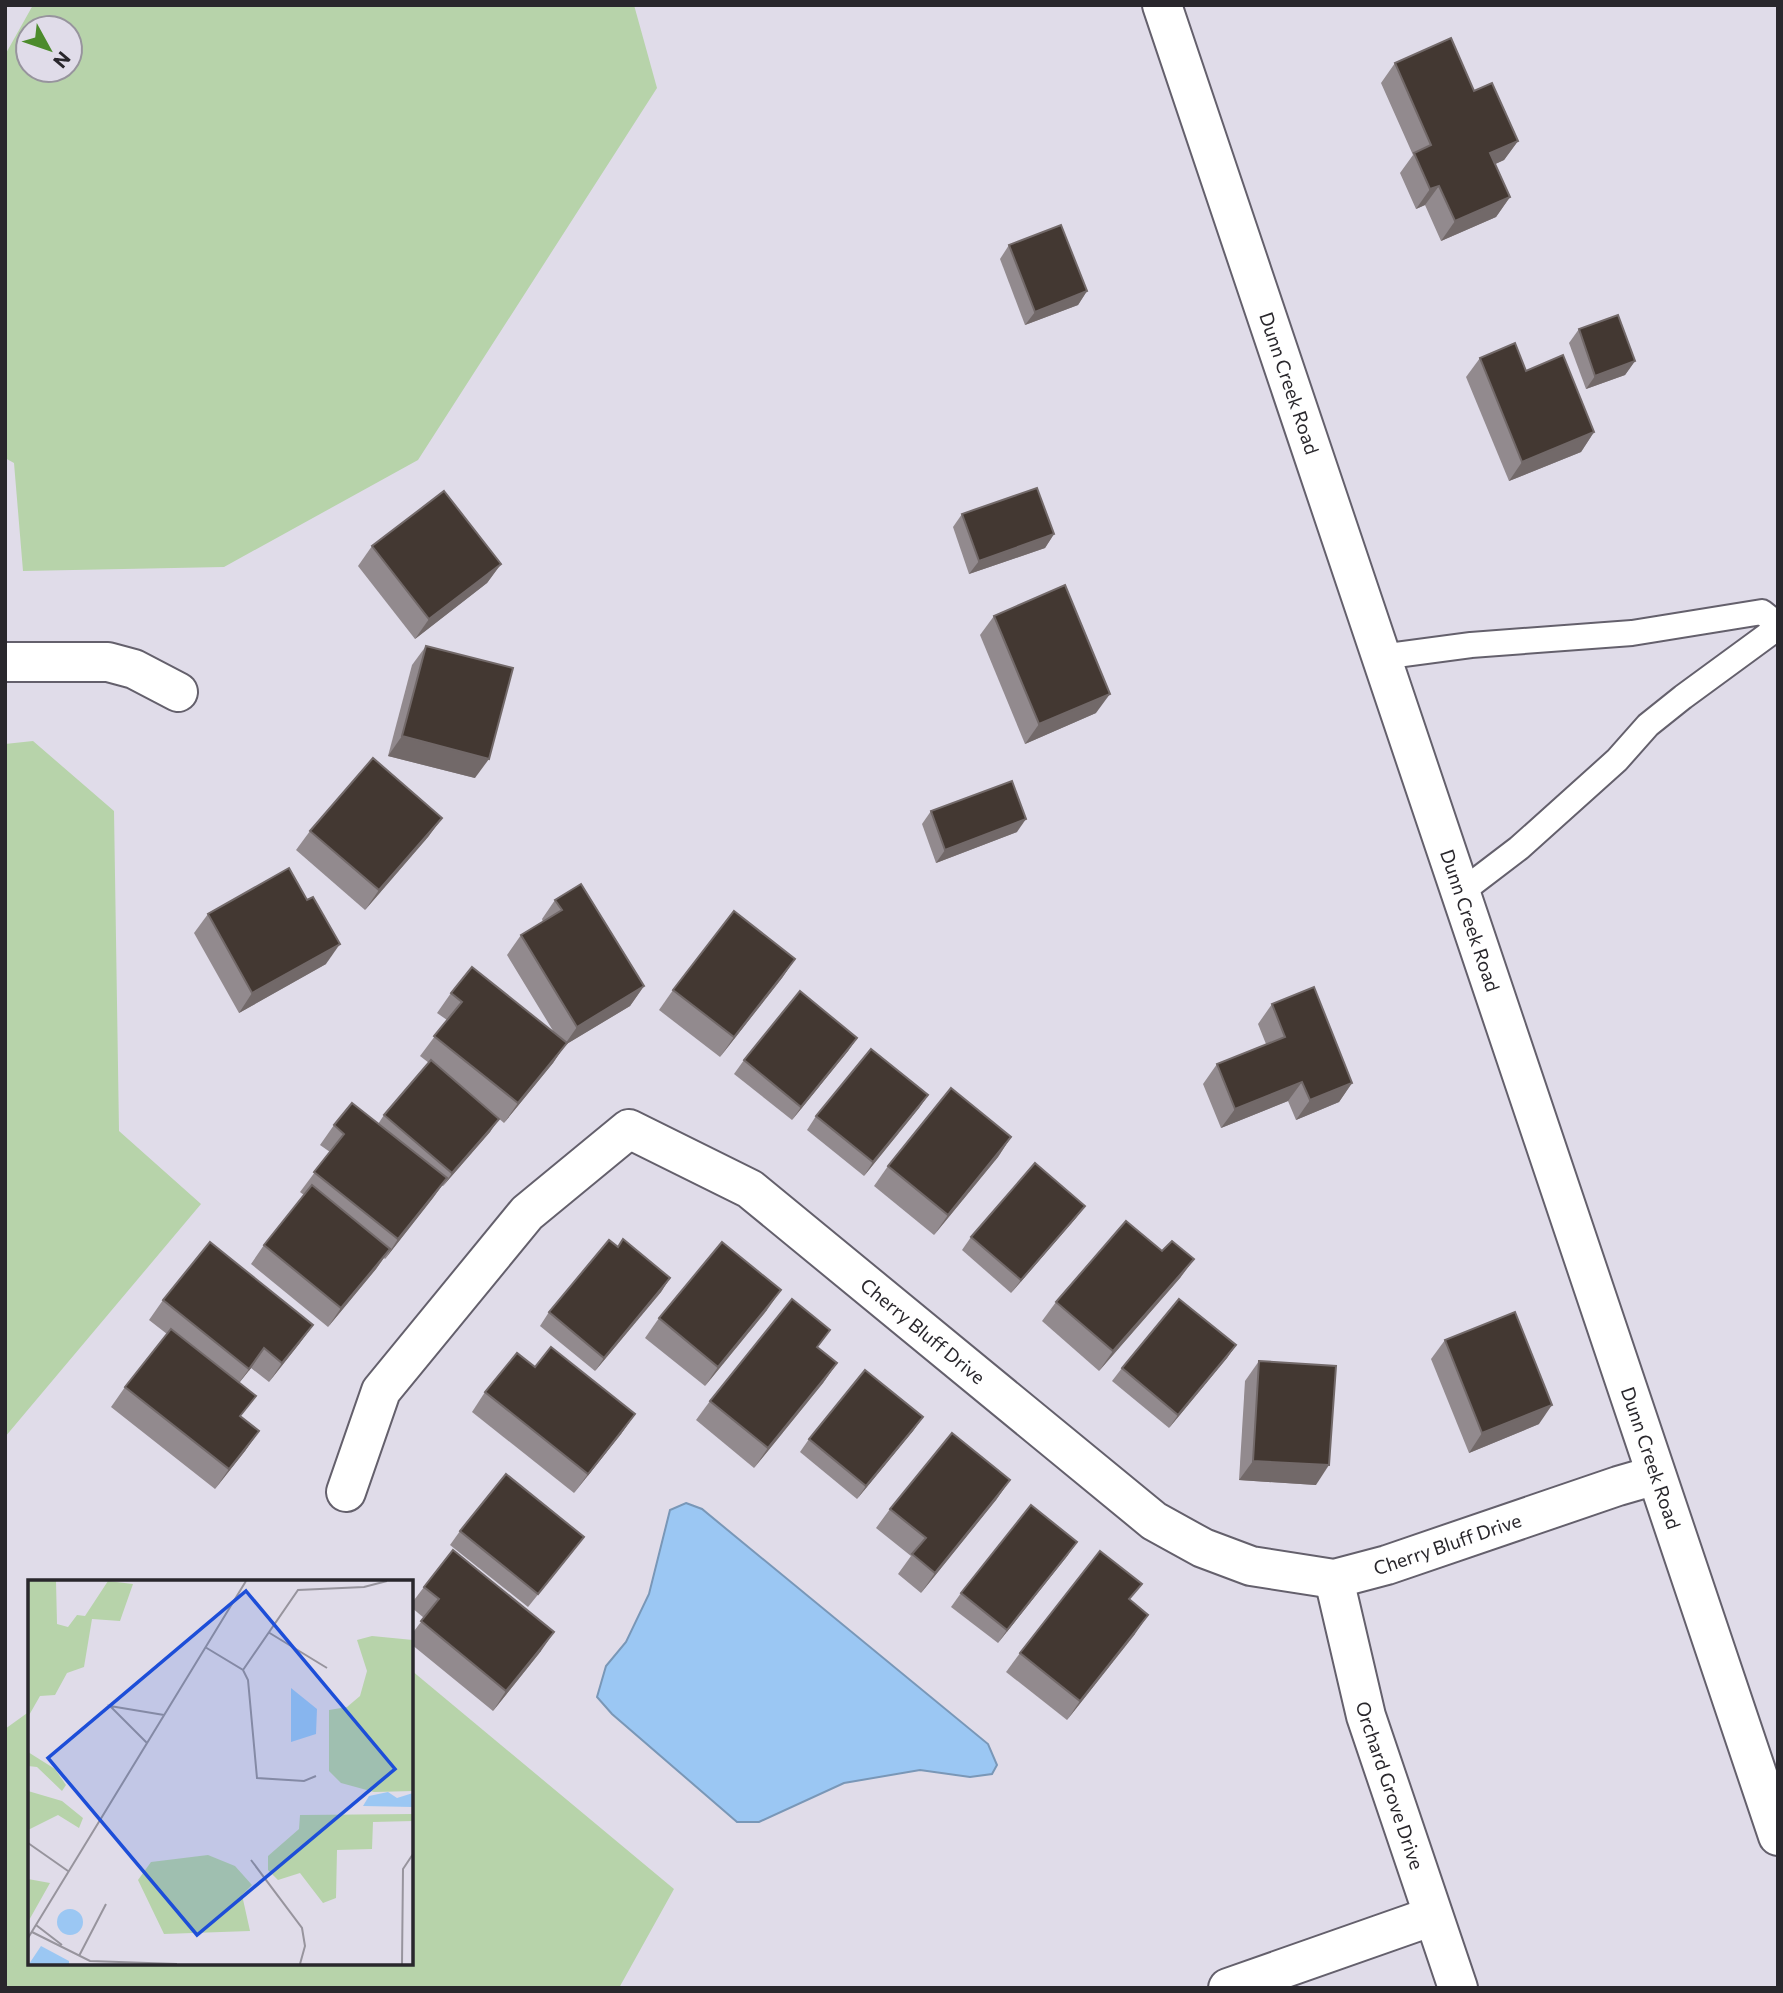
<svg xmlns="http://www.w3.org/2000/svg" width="1783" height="1993" viewBox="0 0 1783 1993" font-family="Commissioner,sans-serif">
  <rect width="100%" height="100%" fill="#e0dce9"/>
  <g fill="#b7d3aa" fill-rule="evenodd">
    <path d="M33,5H634L657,88L418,460L224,567L23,571L14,463L5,458V55ZM28,28H70V70H28Z"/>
    <polygon points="33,741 114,811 119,1131 201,1204 5,1437 5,744"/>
    <polygon points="411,1670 674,1889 619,1988 5,1988 5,1729 30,1711 30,1963 411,1963"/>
  </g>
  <polygon fill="#9bc7f3" stroke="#7997b7" stroke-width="2" points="686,1503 702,1509 988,1744 997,1765 992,1774 970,1777 920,1770 844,1783 759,1822 737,1822 612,1714 597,1697 606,1666 626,1642 649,1594 670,1510"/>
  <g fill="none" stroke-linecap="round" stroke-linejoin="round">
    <defs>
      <polyline id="service" points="1381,657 1471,645 1632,633 1762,612 1777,624 1769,634 1683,697 1648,725 1617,760 1519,848 1460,893"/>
      <g id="minor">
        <polyline points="5,662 108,662 134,669 178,692"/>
        <path id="s1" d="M346,1492L381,1391L527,1213L629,1129L750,1189L1154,1521L1203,1548L1251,1566L1334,1579L1387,1565L1618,1486L1656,1475"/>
        <path id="s2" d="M1334,1579L1366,1716L1458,1988"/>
        <polyline points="1228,1988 1433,1916"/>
      </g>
      <g id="tertiary">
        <path id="s3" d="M1162,5L1778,1836"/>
      </g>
    </defs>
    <use href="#service" stroke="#64606c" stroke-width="28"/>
    <use href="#minor" stroke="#64606c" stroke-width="42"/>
    <use href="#tertiary" stroke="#64606c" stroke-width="42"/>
    <use href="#service" stroke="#fff" stroke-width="24"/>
    <use href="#minor" stroke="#fff" stroke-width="38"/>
    <use href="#tertiary" stroke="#fff" stroke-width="38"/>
  </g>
  <g fill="#928a8e">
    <polygon points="1395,63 1474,91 1518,141 1504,160 1495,164 1510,197 1496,217 1441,241 1425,205 1416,209 1400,173 1413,155 1381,83"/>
    <polygon points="1009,245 1087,291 1078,305 1025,325 1000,259"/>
    <polygon points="1579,329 1635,361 1625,375 1586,389 1569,343"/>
    <polygon points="1480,358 1526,371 1594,432 1581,452 1509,481 1466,377"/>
    <polygon points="962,514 1054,534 1045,548 969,574 953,527"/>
    <polygon points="372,546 501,564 487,583 415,639 358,566"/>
    <polygon points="994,616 1096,713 1025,744 980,635"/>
    <polygon points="426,646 475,778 388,756 412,665"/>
    <polygon points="931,811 1017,832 936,863 922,824"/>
    <polygon points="442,818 428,837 365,910 296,850 310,831"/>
    <polygon points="307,900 326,964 239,1013 194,933 208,914"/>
    <polygon points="555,900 644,986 630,1006 565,1045 553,1063 504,1123 497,1117 490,1132 443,1186 442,1186 385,1259 384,1258 376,1269 328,1327 251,1264 264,1245 304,1195 300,1192 330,1152 320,1145 334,1125 378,1124 384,1115 429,1063 420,1056 447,1020 437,1013 451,993 555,1034 507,955 521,935 543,922 542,919"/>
    <polygon points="795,959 782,978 720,1057 659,1010 673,990"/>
    <polygon points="1272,1004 1352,1083 1339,1102 1296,1120 1288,1101 1221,1128 1203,1084 1217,1064 1266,1044 1258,1024"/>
    <polygon points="857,1038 848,1051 792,1120 734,1074 744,1060"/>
    <polygon points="928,1095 919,1108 864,1176 807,1130 816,1116"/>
    <polygon points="1011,1137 998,1157 934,1235 874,1186 888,1166"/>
    <polygon points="1085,1206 1075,1219 1011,1293 962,1250 971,1237"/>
    <polygon points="618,1247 670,1278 661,1292 595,1371 540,1326 549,1312"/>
    <polygon points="1162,1251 1194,1259 1180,1278 1099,1371 1042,1321 1056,1302"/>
    <polygon points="163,1300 313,1325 299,1344 269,1382 251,1368 239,1383 241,1417 259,1431 245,1451 215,1489 111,1407 125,1387 167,1334 149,1320"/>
    <polygon points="767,1310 705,1386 645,1338 659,1318"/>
    <polygon points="1445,1340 1539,1424 1469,1453 1431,1359"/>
    <polygon points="1236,1345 1227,1358 1169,1428 1112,1381 1122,1368"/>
    <polygon points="818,1348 837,1363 823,1383 754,1468 696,1420 710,1401"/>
    <polygon points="1259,1361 1316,1485 1239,1480 1245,1381"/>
    <polygon points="535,1367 635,1414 621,1434 574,1493 472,1412 485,1392"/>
    <polygon points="923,1417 913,1431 857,1499 800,1452 809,1439"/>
    <polygon points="1010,1480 996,1500 921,1593 898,1574 911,1556 876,1528 890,1509"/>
    <polygon points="460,1531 574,1550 528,1607 450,1545"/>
    <polygon points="1068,1555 998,1643 951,1607 961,1593"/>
    <polygon points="424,1587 541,1651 493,1711 411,1644 411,1635 424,1618 411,1607 411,1604"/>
    <polygon points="1130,1600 1135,1634 1067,1720 1006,1672 1020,1653"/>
  </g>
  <g fill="#726969">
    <polygon points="1518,141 1504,160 1476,173 1490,153"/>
    <polygon points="1439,186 1425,205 1416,209 1430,189"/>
    <polygon points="1510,197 1496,217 1441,241 1455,221"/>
    <polygon points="1087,291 1078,305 1025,325 1035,312"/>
    <polygon points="1635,361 1625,375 1586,389 1595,376"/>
    <polygon points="1594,432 1581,452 1509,481 1522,462"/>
    <polygon points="1054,534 1045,548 969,574 979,561"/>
    <polygon points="501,564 487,583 415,639 429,619"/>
    <polygon points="1110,694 1096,713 1025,744 1039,724"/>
    <polygon points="402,736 489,759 475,778 388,756"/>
    <polygon points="442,818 428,837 365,910 379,890"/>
    <polygon points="1026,819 1017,832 936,863 945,850"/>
    <polygon points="340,944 326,964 239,1013 252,993"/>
    <polygon points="795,959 782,978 720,1057 734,1037"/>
    <polygon points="644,986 630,1006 565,1045 553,1063 504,1123 518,1103 563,1047 577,1027"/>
    <polygon points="857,1038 848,1051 792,1120 801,1107"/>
    <polygon points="1302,1082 1288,1101 1221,1128 1235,1109"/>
    <polygon points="1352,1083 1339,1102 1296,1120 1310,1100"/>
    <polygon points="928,1095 919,1108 864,1176 873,1162"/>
    <polygon points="499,1119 490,1132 443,1186 452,1173"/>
    <polygon points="1011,1137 998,1157 934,1235 948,1215"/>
    <polygon points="447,1178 433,1198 385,1259 398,1239"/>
    <polygon points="1085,1206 1075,1219 1011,1293 1021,1280"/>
    <polygon points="390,1249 376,1269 328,1327 341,1308"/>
    <polygon points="1194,1259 1180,1278 1099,1371 1113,1351"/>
    <polygon points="670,1278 661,1292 595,1371 604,1358"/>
    <polygon points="781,1290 767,1310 705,1386 718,1367"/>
    <polygon points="313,1325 299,1344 269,1382 282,1363"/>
    <polygon points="1236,1345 1227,1358 1169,1428 1178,1415"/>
    <polygon points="264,1348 251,1368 235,1388 249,1369"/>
    <polygon points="837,1363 823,1383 754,1468 768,1448"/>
    <polygon points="1552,1405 1539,1424 1469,1453 1482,1433"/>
    <polygon points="635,1414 621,1434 574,1493 588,1474"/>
    <polygon points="923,1417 913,1431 857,1499 866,1486"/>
    <polygon points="259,1431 245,1451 215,1489 229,1469"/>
    <polygon points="1253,1461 1329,1465 1316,1485 1239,1480"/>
    <polygon points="1010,1480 996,1500 921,1593 935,1573"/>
    <polygon points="1077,1542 1068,1555 998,1643 1007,1630"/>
    <polygon points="1148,1615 1135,1634 1067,1720 1080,1701"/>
    <polygon points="554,1632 541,1651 493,1711 506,1691"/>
  </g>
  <g fill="#433832" stroke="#726969" stroke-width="2">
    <polygon points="1451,38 1474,91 1492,83 1518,141 1490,153 1510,197 1455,221 1439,186 1430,189 1414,153 1431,145 1395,63"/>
    <polygon points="1061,225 1087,291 1035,312 1009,245"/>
    <polygon points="1618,315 1635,361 1595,376 1579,329"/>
    <polygon points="1515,343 1526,371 1563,355 1594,432 1522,462 1480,358"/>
    <polygon points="1037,488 1054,534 979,561 962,514"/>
    <polygon points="444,491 501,564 429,619 372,546"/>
    <polygon points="1065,585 1110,694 1039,724 994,616"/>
    <polygon points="426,646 513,668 489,759 402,736"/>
    <polygon points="373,758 442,818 379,890 310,831"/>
    <polygon points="1012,781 1026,819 945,850 931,811"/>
    <polygon points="289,868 307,900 313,897 340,944 252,993 208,914"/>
    <polygon points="581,884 644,986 577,1027 521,935 562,910 555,900"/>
    <polygon points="734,911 795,959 734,1037 673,990"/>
    <polygon points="472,967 567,1043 518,1103 434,1036 462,1002 451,993"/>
    <polygon points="1314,987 1352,1083 1310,1100 1302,1082 1235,1109 1217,1064 1285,1037 1272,1004"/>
    <polygon points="800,991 857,1038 801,1107 744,1060"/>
    <polygon points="871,1049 928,1095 873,1162 816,1116"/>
    <polygon points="431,1060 499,1119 452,1173 384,1115"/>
    <polygon points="951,1088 1011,1137 948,1215 888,1166"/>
    <polygon points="352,1103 447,1178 398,1239 314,1172 344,1134 334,1125"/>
    <polygon points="1035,1163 1085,1206 1021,1280 971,1237"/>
    <polygon points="312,1185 390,1249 341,1308 264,1245"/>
    <polygon points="1126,1221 1162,1251 1172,1241 1194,1259 1113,1351 1056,1302"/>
    <polygon points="623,1239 670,1278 604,1358 549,1312 609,1240 618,1247"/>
    <polygon points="210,1242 313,1325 282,1363 264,1348 249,1369 163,1300"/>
    <polygon points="722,1242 781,1290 718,1367 659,1318"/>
    <polygon points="792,1299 830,1330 817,1347 837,1363 768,1448 710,1401"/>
    <polygon points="1179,1299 1236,1345 1178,1415 1122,1368"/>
    <polygon points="1515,1312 1552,1405 1482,1433 1445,1340"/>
    <polygon points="171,1329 256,1396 240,1416 259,1431 229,1469 125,1387"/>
    <polygon points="551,1347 635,1414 588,1474 485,1392 517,1353 535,1367"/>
    <polygon points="1259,1361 1336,1366 1329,1465 1253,1461"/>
    <polygon points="865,1370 923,1417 866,1486 809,1439"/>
    <polygon points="952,1433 1010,1480 935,1573 912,1554 926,1538 890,1509"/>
    <polygon points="506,1474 584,1537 538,1594 460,1531"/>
    <polygon points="1031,1505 1077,1542 1007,1630 961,1593"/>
    <polygon points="453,1550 554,1632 506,1691 421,1621 439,1599 424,1587"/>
    <polygon points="1100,1551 1142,1584 1129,1599 1148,1615 1080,1701 1020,1653"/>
  </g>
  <g text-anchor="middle" stroke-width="7" stroke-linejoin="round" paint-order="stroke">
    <g font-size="19" fill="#29272c" stroke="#e0dce9">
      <text dy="7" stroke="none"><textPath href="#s3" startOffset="399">Dunn Creek Road</textPath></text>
      <text dy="7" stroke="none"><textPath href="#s3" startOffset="966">Dunn Creek Road</textPath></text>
      <text dy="7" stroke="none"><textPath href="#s1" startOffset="828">Cherry Bluff Drive</textPath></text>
      <text dy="7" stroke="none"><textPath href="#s3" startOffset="1533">Dunn Creek Road</textPath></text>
      <text dy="7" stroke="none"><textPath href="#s1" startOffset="1437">Cherry Bluff Drive</textPath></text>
      <text dy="7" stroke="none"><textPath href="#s2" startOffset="214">Orchard Grove Drive</textPath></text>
    </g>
  </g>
  <g transform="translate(28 1580)">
    <rect width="385" height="385" fill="#e0dce9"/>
    <path d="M0,1H28L29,44L40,47L49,35L57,36L80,1L105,4L92,41L64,39L56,87L39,93L27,115L12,116L0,137ZM344,56L385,60V211L346,212L313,203L301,191V130L319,127L332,116L339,91L329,60ZM0,172L27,189L38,205L34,211L9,187L0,186ZM0,211L34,221L55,238L51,248L30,235L0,250ZM385,234V241L345,242L344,269L309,270L308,318L295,323L272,293L250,300L240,290V276L271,249L272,235ZM180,275L207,286L224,305L214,315L222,351L136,354L110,300L123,282ZM0,299L22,303L0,342Z" fill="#b7d3aa"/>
    <path d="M263,108L289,129L288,154L263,162ZM360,212L369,218L385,213V227L335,226L341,216ZM29 342a13 13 0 1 1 26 0a13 13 0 1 1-26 0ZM13,366L41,381V384H1Z" fill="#9bc7f3"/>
    <path fill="none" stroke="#97949d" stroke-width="2" d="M240,52L299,88M177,67L215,90L220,100L229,198L276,201L288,196M215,90L270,10L336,7L359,1M119,163L82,126L136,135M0,263L40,291M223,280L274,348L277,366L272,384M8,345L34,365M4,352L62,381L149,384M0,358L218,1M51,376L78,324M374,384L375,289L385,274"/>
    <path fill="#1d4ed8" fill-opacity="0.15" stroke="#1d4ed8" stroke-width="3.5" d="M218,11L367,189L169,355L20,178Z"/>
    <rect width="385" height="385" fill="none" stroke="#29272c" stroke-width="3.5"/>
  </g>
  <rect width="1783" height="1993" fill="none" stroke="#29272c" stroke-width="14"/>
  <g transform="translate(49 49) rotate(130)"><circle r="33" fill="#e0dce9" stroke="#97949d" stroke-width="2"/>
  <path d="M0-5L12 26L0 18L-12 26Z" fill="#4c8b2c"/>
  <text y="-10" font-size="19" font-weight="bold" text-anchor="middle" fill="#29272c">N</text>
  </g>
</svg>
